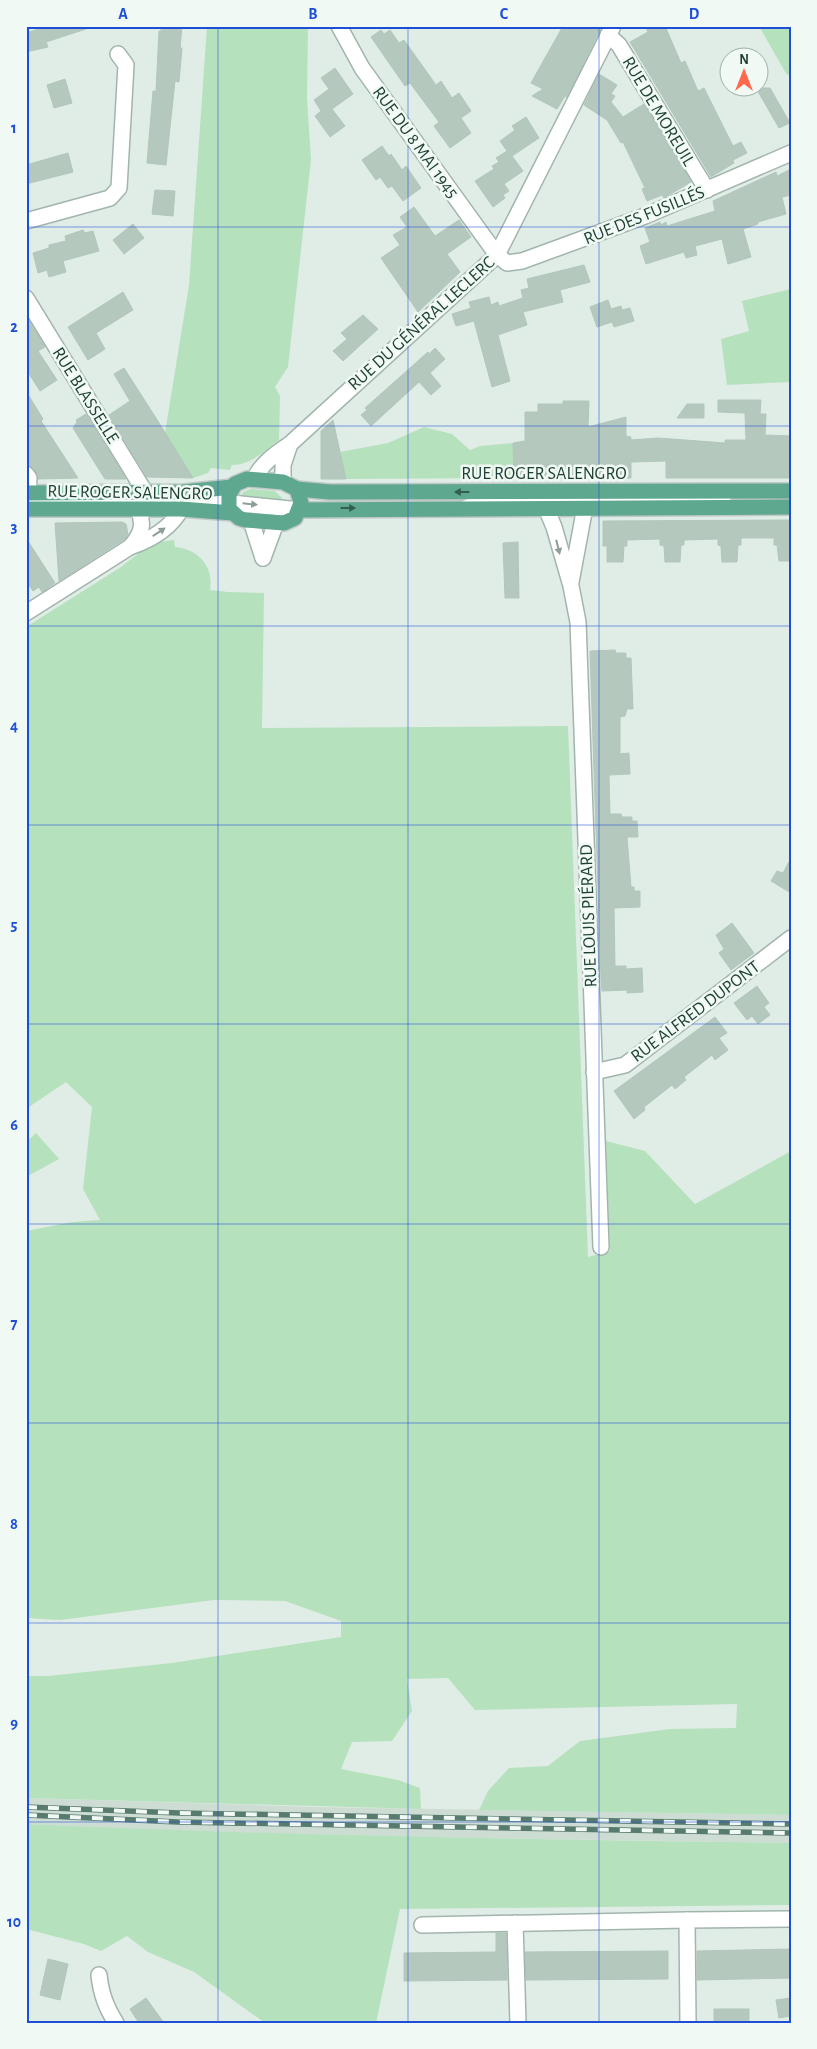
<svg xmlns="http://www.w3.org/2000/svg" width="817" height="2049" viewBox="0 0 817 2049" font-family="'Alegreya Sans',sans-serif">
  <rect width="100%" height="100%" fill="#e0ede6"/>
  <polygon fill="#ceddd4" points="26,1798 318,1807 791,1815 791,1843 419,1837 174,1831 26,1824"/>
  <g fill="#b6e1bd">
    <path d="M207,26H308L307,98L311,160L288,367L275,387L280,396L279,440C264,451 251,465 232,465L230,470L211,468L208,473L193,478L165,433L189,285Z"/>
    <polygon points="764,26 789,26 791,30 791,73 787,75 760,28"/>
    <polygon points="791,289 791,382 727,385 721,339 749,331 742,301"/>
    <polygon points="424,427 452,434 470,450 480,446 514,443 514,478 346,479 340,452 388,443"/>
    <polygon points="251,489 275,491 282,498 281,503 240,498 243,492"/>
    <rect x="336" y="496" width="99" height="9"/>
    <path d="M174,540L175,547C198,549 214,566 210,590L228,592L264,593L262,728L568,726L588,1257L610,1251L606,1141L645,1151L695,1204L791,1151V1815L479,1810L488,1791L509,1768L548,1766L580,1741L670,1729L736,1728L737,1704L475,1710L448,1678L407,1679L412,1711L392,1741L352,1742L341,1769L398,1780L420,1788L421,1809L26,1798V1676H48L172,1663L341,1637V1621L285,1601L214,1600L60,1620L26,1618V1231L72,1222L100,1220L83,1189L92,1107L66,1082L26,1109V627L121,567L152,543Z"/>
    <polygon points="36,1133 59,1159 26,1177 26,1142"/>
    <path d="M26,1824C281,1836 536,1839 791,1843V1905L400,1909L376,2023H265L194,1972L148,1952L127,1936L101,1951L84,1944L26,1929Z"/>
  </g>
  <g fill="#b5c8be" stroke="#b1c7bc">
    <polygon points="48,26 86,26 86,29 46,42 48,47 26,52 26,33"/>
    <polygon points="161,26 182,26 180,48 182,48 179,82 175,81 166,165 147,163 153,91 156,91 159,31 161,31"/>
    <polygon points="563,26 602,26 567,97 565,96 557,109 532,96 543,89 531,83"/>
    <polygon points="645,26 665,26 681,63 685,61 698,91 704,88 733,146 741,142 747,153 733,160 734,163 711,177 630,42 648,32"/>
    <polygon points="381,30 384,34 390,30 399,43 404,40 436,85 441,81 452,98 459,93 471,111 461,118 471,133 450,148 434,126 439,122 410,83 405,86 371,37"/>
    <polygon points="335,68 353,94 332,109 345,126 330,137 315,116 321,111 314,100 329,89 321,78"/>
    <polygon points="599,74 617,85 611,94 615,96 611,102 623,117 644,104 691,182 669,195 664,198 662,195 647,201 642,189 645,188 623,142 621,143 607,120 584,105"/>
    <polygon points="65,79 72,103 54,108 47,85"/>
    <polygon points="756,88 770,88 790,123 779,128"/>
    <polygon points="526,117 539,138 512,156 523,171 504,184 509,191 503,195 505,198 493,207 475,181 494,169 492,166 499,162 496,158 507,151 500,141 515,130 512,126"/>
    <polygon points="382,146 389,156 391,154 402,170 406,166 421,188 403,201 392,186 388,188 380,177 376,180 362,160"/>
    <polygon points="68,153 73,172 26,184 26,165"/>
    <polygon points="791,169 791,195 782,197 786,214 758,222 758,224 743,229 751,257 728,264 722,239 695,246 697,255 686,258 684,252 646,264 640,246 650,242 645,228 660,222 661,225 666,222 667,226 715,211 713,201 776,172 777,176"/>
    <polygon points="155,190 175,191 173,216 152,214"/>
    <polygon points="414,207 435,236 459,220 471,237 447,254 460,272 418,312 381,258 400,245 393,235 407,227 400,217"/>
    <polygon points="133,224 144,238 124,254 113,240"/>
    <polygon points="83,230 85,233 93,231 99,251 63,261 66,272 49,277 47,270 38,273 33,253 49,248 49,245 66,241 65,236"/>
    <polygon points="584,265 590,282 560,290 563,302 523,312 527,325 498,335 510,381 492,387 474,321 456,326 452,314 471,308 469,302 489,297 491,305 498,302 499,306 523,298 521,290 529,288 527,279"/>
    <polygon points="123,292 133,310 96,333 105,349 88,360 68,327"/>
    <polygon points="608,300 611,309 621,306 622,310 630,308 634,321 614,327 612,322 597,327 590,307"/>
    <polygon points="363,315 378,329 343,361 333,351 347,339 341,333"/>
    <polygon points="26,316 45,347 38,351 57,380 40,391 26,369"/>
    <polygon points="435,348 445,359 430,373 441,386 431,395 419,382 371,426 361,415 367,410 365,408 428,352 429,354"/>
    <polygon points="124,368 156,418 193,478 147,477 109,415 130,401 114,374"/>
    <polygon points="26,391 43,419 41,421 78,478 38,479 34,468 26,465"/>
    <polygon points="718,400 761,400 760,414 766,414 765,435 791,436 791,478 666,478 666,461 631,462 631,478 514,478 513,443 525,441 525,412 538,412 538,404 563,404 563,401 589,401 588,427 626,417 626,436 631,437 631,440 658,438 725,443 725,440 746,440 745,413 718,412"/>
    <polygon points="687,404 704,404 704,418 677,418"/>
    <polygon points="86,414 126,479 105,479 73,428 77,422 76,420"/>
    <polygon points="333,420 342,461 346,479 321,479 321,431"/>
    <polygon points="791,520 791,561 779,561 777,545 774,545 774,538 741,538 741,545 738,545 737,562 722,562 721,546 718,545 718,539 684,540 684,545 681,545 680,562 665,562 664,546 660,545 660,539 627,540 627,546 624,546 623,562 607,562 607,546 603,546 603,521"/>
    <polygon points="122,522 126,524 128,534 126,538 59,581 55,523"/>
    <polygon points="26,538 55,583 42,592 39,587 33,591 26,581"/>
    <polygon points="518,542 519,598 505,598 503,543"/>
    <polygon points="615,650 616,653 626,653 626,658 631,658 633,709 627,709 625,716 620,717 620,754 629,753 630,774 609,775 610,814 621,814 622,817 632,817 632,821 637,821 638,837 627,837 631,887 634,887 634,891 640,891 640,907 614,908 615,966 626,966 626,969 642,968 643,992 627,993 627,990 602,991 601,979 590,651"/>
    <polygon points="791,858 791,893 771,881 777,871 783,873"/>
    <polygon points="732,923 754,953 731,970 719,953 724,949 716,935"/>
    <polygon points="757,986 769,1003 764,1007 770,1015 758,1024 752,1016 747,1020 734,1003"/>
    <polygon points="715,1017 727,1033 719,1038 728,1050 715,1060 712,1055 684,1077 686,1080 675,1089 672,1085 644,1107 645,1110 634,1119 614,1091"/>
    <polygon points="496,1933 506,1933 507,1980 404,1981 404,1953 496,1952"/>
    <polygon points="791,1949 791,1978 697,1980 697,1951"/>
    <polygon points="668,1951 668,1979 526,1980 525,1952"/>
    <polygon points="48,1959 68,1964 60,2000 40,1995"/>
    <polygon points="146,1998 164,2023 139,2023 130,2009"/>
    <polygon points="791,1998 791,2016 779,2018 776,2000"/>
    <rect x="714" y="2009" width="35" height="14"/>
  </g>
  <g fill="none" stroke-linecap="round" stroke-linejoin="round">
    <defs>
      <g id="minor">
        <polyline points="339,26 362,68 497,255 507,263 522,261 645,216 791,153"/>
        <polyline points="608,35 619,45 707,190"/>
        <polyline points="26,221 110,198 119,188 126,65 118,54"/>
        <polyline points="26,298 145,492"/>
        <polyline points="26,474 29,478 28,493"/>
        <path d="M254,479C262,463 275,454 290,444L497,255L613,26"/>
        <polyline points="283,482 283,465 290,444"/>
        <polyline points="26,501 213,501 300,510"/>
        <polyline points="466,508 483,500 723,499"/>
        <polyline points="546,508 554,527 571,586 578,622 601,1247"/>
        <polyline points="251,521 263,558"/>
        <path d="M130,547C141,535 145,525 138,509"/>
        <polyline points="263,558 276,523"/>
        <polyline points="571,582 585,507"/>
        <path d="M26,613L130,547C150,540 171,528 181,509"/>
        <polyline points="594,1072 625,1065 791,938"/>
        <polyline points="515,1923 518,2023"/>
        <polyline points="422,1925 687,1920"/>
        <path d="M99,1975C101,1994 106,2007 116,2023"/>
        <polyline points="688,2023 687,1920 791,1919"/>
      </g>
      <g id="major">
        <polygon points="247,479 283,482 297,489 301,503 295,518 284,523 245,520 239,518 229,509 229,495 235,484"/>
        <polyline points="297,489 330,492 791,491"/>
        <polyline points="26,493 184,492 232,487"/>
        <polyline points="26,509 181,509 233,513"/>
        <polyline points="300,510 791,507"/>
      </g>
    </defs>
    <use href="#minor" stroke="#a2b5ad" stroke-width="18"/>
    <use href="#major" stroke="#c0c9c6" stroke-width="18"/>
    <use href="#minor" stroke="#fff" stroke-width="15"/>
    <use href="#major" stroke="#5ea88f" stroke-width="15"/>
    <defs>
      <g id="rail">
        <polyline points="26,1807 179,1813 791,1824"/>
        <polyline points="26,1815 178,1822 791,1833"/>
      </g>
    </defs>
    <use href="#rail" stroke="#587b6f" stroke-width="5.5"/>
    <use href="#rail" stroke="#f0f9f4" stroke-width="4" stroke-dasharray="11" stroke-linecap="butt"/>
  </g>
  <defs><path id="oneway-solid" d="M-6-.8H1V-3.2L6.5 0L1 3.2V.8H-6Z" transform="scale(1.25)"/></defs>
  <g fill="#315e4f">
    <use href="#oneway-solid" transform="translate(462 492) rotate(180)"/>
    <use href="#oneway-solid" transform="translate(348 508)"/>
  </g>
  <g fill="#8e9f99">
    <use href="#oneway-solid" transform="translate(250 504) rotate(6)"/>
    <use href="#oneway-solid" transform="translate(159 532) rotate(-33)"/>
    <use href="#oneway-solid" transform="translate(558 547) rotate(76)"/>
  </g>
  <path fill="none" stroke="#1d4ed8" stroke-width="1" stroke-opacity="0.55" d="M218,26V2023M408,26V2023M599,26V2023M26,227H791M26,426H791M26,626H791M26,825H791M26,1024H791M26,1224H791M26,1423H791M26,1623H791M26,1822H791"/>
  <g text-anchor="middle" stroke-width="5" stroke-linejoin="round" paint-order="stroke">
    <g font-size="18" fill="#1e3f33" stroke="#f0f9f4">
      <text transform="translate(659 111) rotate(59)" y="6">RUE DE MOREUIL</text>
      <text transform="translate(416 142) rotate(54)" y="6">RUE DU 8 MAI 1945</text>
      <text transform="translate(644 215) rotate(-22)" y="6">RUE DES FUSILLÉS</text>
      <text transform="translate(421 323) rotate(-42)" y="6">RUE DU GÉNÉRAL LECLERC</text>
      <text transform="translate(86 395) rotate(58)" y="6">RUE BLASSELLE</text>
      <text x="544" y="479">RUE ROGER SALENGRO</text>
      <text transform="translate(130 492) rotate(1)" y="6">RUE ROGER SALENGRO</text>
      <text transform="translate(588 916) rotate(-92)" y="6">RUE LOUIS PIÉRARD</text>
      <text transform="translate(695 1011) rotate(-37)" y="6">RUE ALFRED DUPONT</text>
    </g>
  </g>
  <rect width="817" height="2049" fill="none" stroke="#f0f9f4" stroke-width="55"/>
  <g transform="translate(744 72)"><circle r="24" fill="#f0f9f4" stroke="#9cafa7"/>
  <path d="M0-4L9 19L0 12L-9 19Z" fill="#ff684b"/>
  <text y="-8" font-size="14" font-weight="bold" text-anchor="middle" fill="#1e3f33">N</text>
  </g>
  <rect x="28" y="28" width="762" height="1994" fill="none" stroke="#1d4ed8" stroke-width="2"/>
  <g font-size="16" text-anchor="middle" font-weight="bold" fill="#1d4ed8">
    <text x="123" y="19">A</text>
    <text x="313" y="19">B</text>
    <text x="504" y="19">C</text>
    <text x="694" y="19">D</text>
    <text x="14" y="133">1</text>
    <text x="14" y="332">2</text>
    <text x="14" y="532">3</text>
    <text x="14" y="731">4</text>
    <text x="14" y="930">5</text>
    <text x="14" y="1130">6</text>
    <text x="14" y="1329">7</text>
    <text x="14" y="1529">8</text>
    <text x="14" y="1728">9</text>
    <text x="14" y="1927">10</text>
  </g>
</svg>
